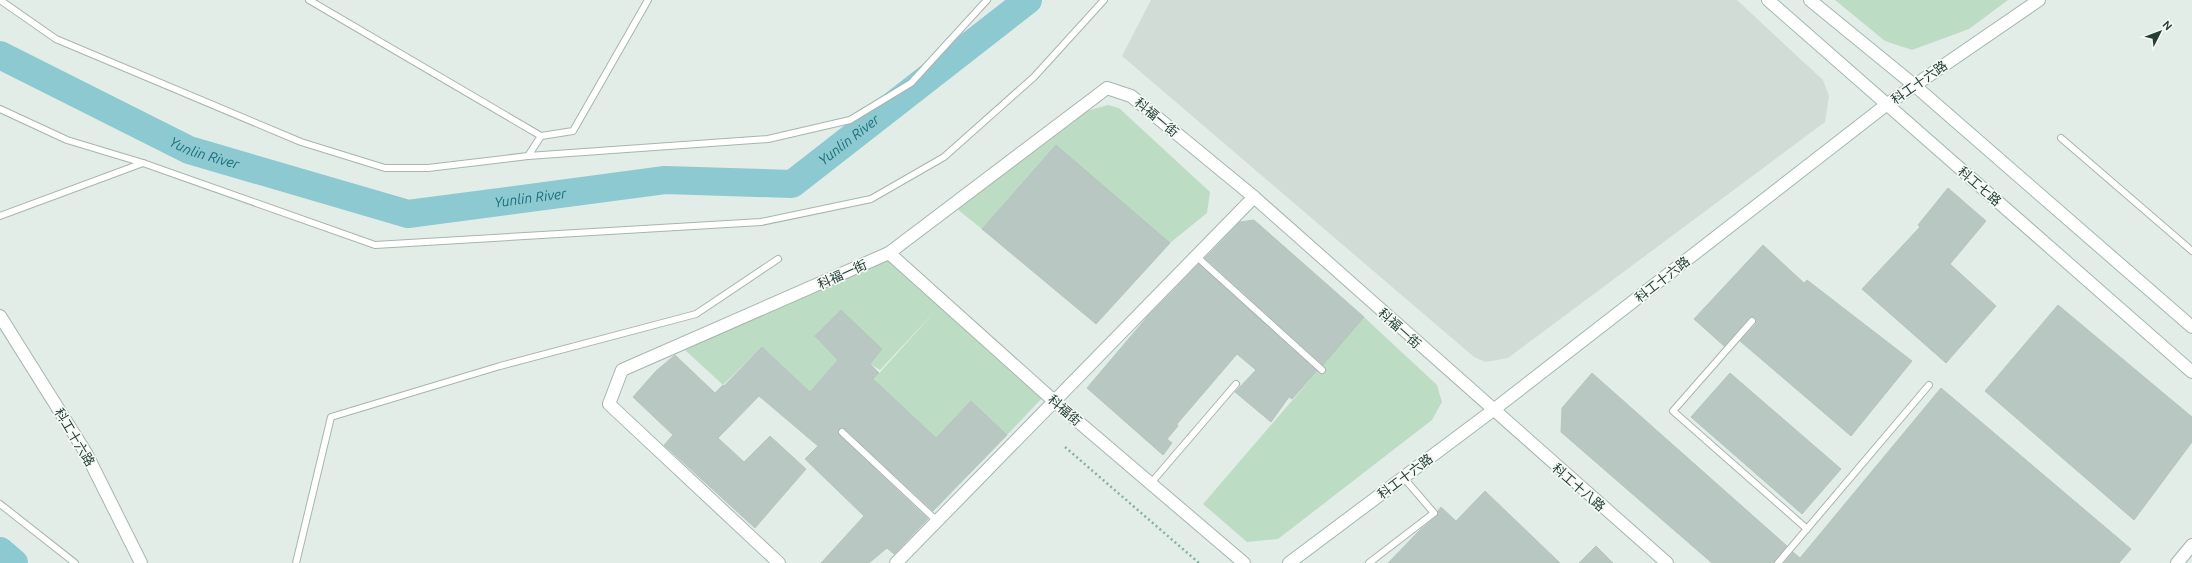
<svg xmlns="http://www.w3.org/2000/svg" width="2192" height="563" viewBox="0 0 2192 563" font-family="Ubuntu,'Noto Sans TC',sans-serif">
  <rect width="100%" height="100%" fill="#e3ede8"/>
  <polygon fill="#d1dcd7" points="1151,0 1737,0 1823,80 1829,96 1825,122 1508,358 1485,362 1474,357 1122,56"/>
  <g fill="#bcddc4">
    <polygon points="1835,0 2008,0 1969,29 1912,50 1885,41"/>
    <polygon points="1108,105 1119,108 1210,192 1207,213 1170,243 1056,145 982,229 957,209 1079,113"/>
    <polygon points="889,253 1046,394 1007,435 971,401 936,438 873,380 938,308 880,370 870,364 882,349 842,311 838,360 810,392 762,347 723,385 685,350"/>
    <polygon points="1364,317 1437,385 1442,402 1432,420 1278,539 1247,542 1203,504"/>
  </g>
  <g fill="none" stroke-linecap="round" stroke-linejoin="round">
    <g stroke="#8cc9d0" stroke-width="28">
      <path id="s1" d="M0,55L189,150L408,214L665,180L792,184L1028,0"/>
      <polyline points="0,551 14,563"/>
    </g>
  </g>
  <g fill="#b8c7c1" stroke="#b6c6bf">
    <polygon points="1056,145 1170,243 1096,324 982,229"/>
    <polygon points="1948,188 1986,221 1950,264 1996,306 1946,363 1862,289 1920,227 1918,225"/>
    <polygon points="1254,220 1364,317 1323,365 1205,258 1240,222"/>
    <polygon points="1763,245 1804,283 1807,280 1912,361 1851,436 1740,341 1756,324 1755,317 1749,318 1724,346 1694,319"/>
    <polygon points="1199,264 1317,371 1292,399 1289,397 1271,422 1235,392 1256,370 1237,354 1177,424 1178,426 1167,439 1172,443 1163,455 1087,388 1148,316"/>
    <polygon points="2058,305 2192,417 2192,442 2134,520 1985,391"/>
    <polygon points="841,310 882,349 870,364 879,373 873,379 936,438 971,401 1007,435 933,511 845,429 839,429 839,435 928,519 894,554 887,548 869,563 821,563 864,516 805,459 818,446 759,396 718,438 744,462 770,436 806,469 755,528 664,445 673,435 633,397 656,371 675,355 715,393 723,385 724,386 762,347 810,392 838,360 815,336"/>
    <polygon points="1592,373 1787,546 1774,563 1712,563 1561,432 1562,408"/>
    <polygon points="1730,373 1841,469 1802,514 1691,417"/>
    <polygon points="1941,388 2131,549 2119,563 1784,563 1793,552 1800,558"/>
    <polygon points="1485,491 1560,563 1388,563 1420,530 1437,516 1438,511 1441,507 1456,521"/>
    <polygon points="1596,546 1613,563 1579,563"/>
  </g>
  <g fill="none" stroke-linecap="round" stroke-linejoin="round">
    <defs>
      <g id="lane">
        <polyline points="0,0 56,39 301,142 385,168 428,168 528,156 541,136 573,131 648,0"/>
        <polyline points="309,0 541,136"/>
        <polyline points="0,109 67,140 143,163 375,245 761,222 871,199 944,157 1034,77 1104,0"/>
        <polyline points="2061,138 2192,251"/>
        <polyline points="528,156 768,139 850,120 911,83 987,0"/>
        <polyline points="0,216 143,163"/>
        <polyline points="1196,256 1322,370"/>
        <polyline points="1752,321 1673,411 1807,529"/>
        <polyline points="842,432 937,521"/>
        <polyline points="1151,483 1236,384"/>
        <polyline points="0,504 75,563"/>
        <polyline points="296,563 331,417 500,366 696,314 778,259"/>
        <polyline points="1369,563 1434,513 1403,477"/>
        <polyline points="1778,563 1929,385"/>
      </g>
      <g id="street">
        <polyline points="889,253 1054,401 1244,563"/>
        <polyline points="0,316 86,453 141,563"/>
        <polyline points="779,563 609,404 622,370 889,253 1107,88 1131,96 1254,197 1667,563"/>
        <polyline points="896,563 1254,197"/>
        <polyline points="2177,563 2192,545"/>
      </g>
      <g id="secondary">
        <polyline points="1768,0 2192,372"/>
        <polyline points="1810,0 1914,85 2192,327"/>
        <polyline points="1289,563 1492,411 1886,105 2039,0"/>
      </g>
    </defs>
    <use href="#lane" stroke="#a6b5af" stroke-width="8"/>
    <use href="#street" stroke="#a6b5af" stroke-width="14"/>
    <use href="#secondary" stroke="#a2b8af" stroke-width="14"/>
    <polyline stroke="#84b0a0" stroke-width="2.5" stroke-dasharray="2 3" stroke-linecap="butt" points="1065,447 1199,563"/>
    <use href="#lane" stroke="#fff" stroke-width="6"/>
    <use href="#street" stroke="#fff" stroke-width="12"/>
    <use href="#secondary" stroke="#fff" stroke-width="12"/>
  </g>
  <g text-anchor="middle" stroke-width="3.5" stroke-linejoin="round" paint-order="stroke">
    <g font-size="13" fill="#233e35" stroke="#f4f9f6">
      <text transform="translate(1919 82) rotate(-35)" y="5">科工十六路</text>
      <text transform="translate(1157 117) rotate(40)" y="5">科福一街</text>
      <text transform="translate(1980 186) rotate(41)" y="5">科工七路</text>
      <text transform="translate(842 274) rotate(-24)" y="5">科福一街</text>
      <text transform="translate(1662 279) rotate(-38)" y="5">科工十六路</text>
      <text transform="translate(1400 328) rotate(42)" y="5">科福一街</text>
      <text transform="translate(1065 410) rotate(41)" y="5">科福街</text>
      <text transform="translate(75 437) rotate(59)" y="5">科工十六路</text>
      <text transform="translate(1405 476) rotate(-37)" y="5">科工十六路</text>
      <text transform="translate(1579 487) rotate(41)" y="5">科工十八路</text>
    </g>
    <g font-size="14" font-style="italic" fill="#1e6d79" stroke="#f4f9f6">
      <text dy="5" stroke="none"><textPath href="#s1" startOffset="898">Yunlin River</textPath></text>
      <text dy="5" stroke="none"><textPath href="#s1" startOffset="227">Yunlin River</textPath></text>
      <text dy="5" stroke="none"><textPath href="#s1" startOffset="563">Yunlin River</textPath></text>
    </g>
  </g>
  <g transform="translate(2160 32) rotate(48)" stroke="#f4f9f6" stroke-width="3" paint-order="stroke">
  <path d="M0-3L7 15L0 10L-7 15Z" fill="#233e35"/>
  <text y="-6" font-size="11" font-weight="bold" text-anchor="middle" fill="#233e35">N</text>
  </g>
</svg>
